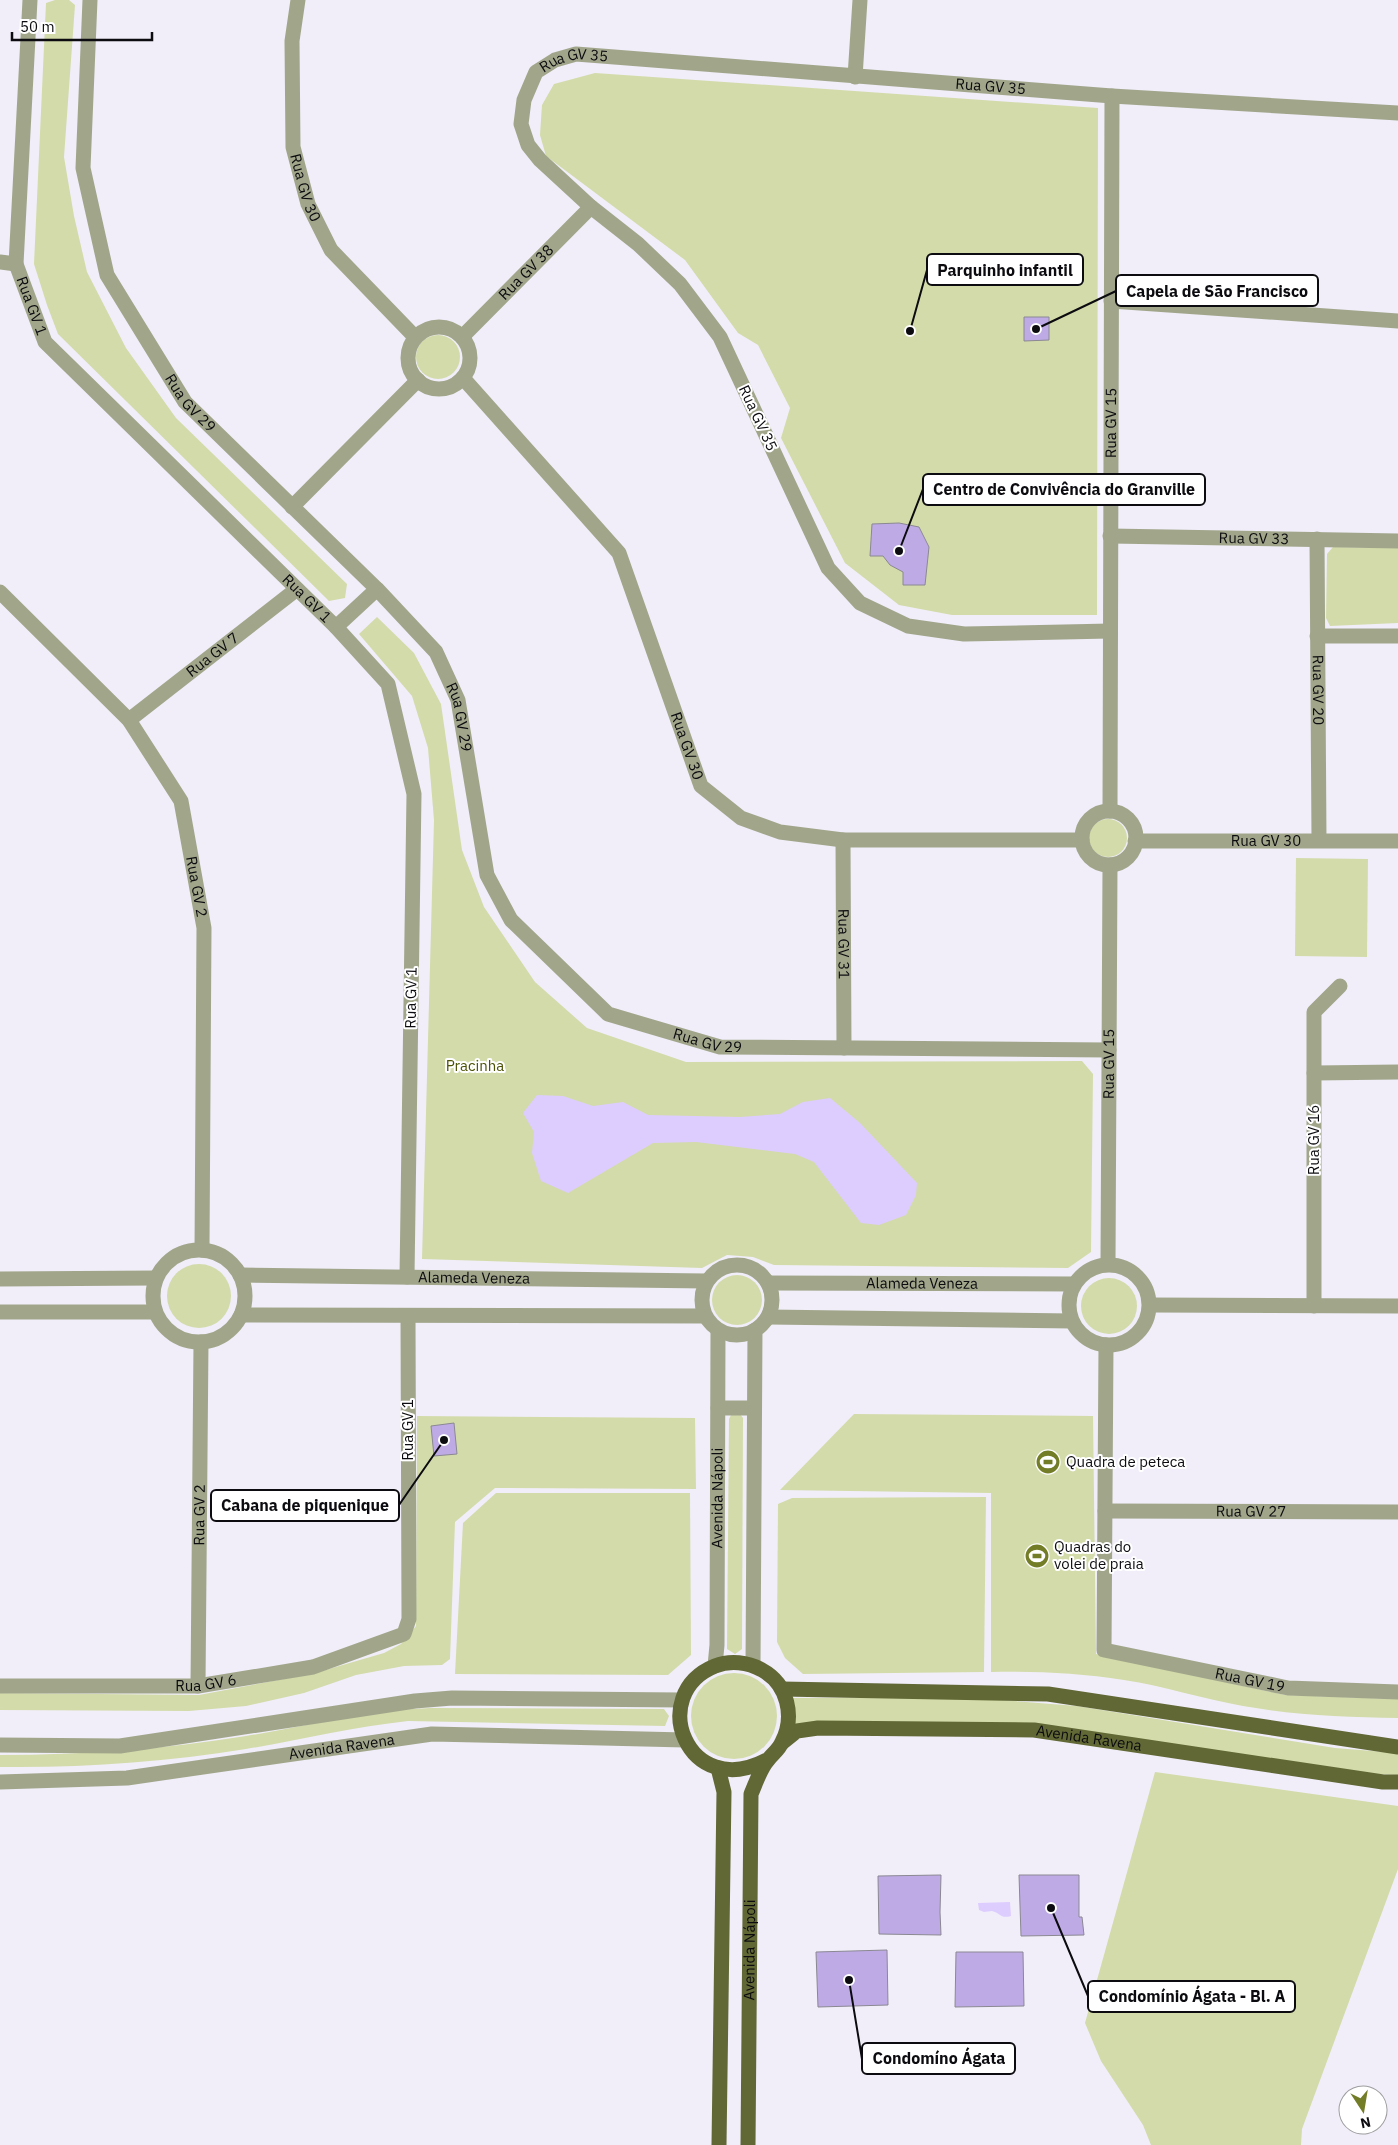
<svg xmlns="http://www.w3.org/2000/svg" width="1398" height="2145" viewBox="0 0 1398 2145" font-family="'IBM Plex Sans',sans-serif">
  <rect width="100%" height="100%" fill="#f1eef9"/>
  <g fill="#d3dbaa">
    <polygon points="55,0 69,0 75,5 64,157 74,216 87,272 126,348 176,418 347,584 345,598 329,601 58,334 47,305 34,264 46,3"/>
    <polygon points="595,73 1098,108 1097,615 952,615 899,605 845,563 781,438 790,408 758,345 738,333 685,260 546,156 540,135 542,105 554,84"/>
    <circle cx="438" cy="357" r="22"/>
    <polygon points="1333,547 1398,548 1398,623 1330,626 1326,618 1327,554"/>
    <polygon points="377,617 414,653 441,704 462,850 484,907 535,982 587,1028 686,1062 1082,1061 1093,1074 1091,1252 1068,1268 774,1265 753,1257 727,1255 702,1268 422,1259 434,820 428,748 412,696 359,634"/>
    <circle cx="1108" cy="838" r="19"/>
    <polygon points="1296,858 1368,859 1367,957 1295,956"/>
    <circle cx="199" cy="1296" r="32"/>
    <circle cx="737" cy="1300" r="25"/>
    <circle cx="1109" cy="1306" r="28"/>
    <polygon points="740,1414 743,1418 742,1649 735,1654 727,1649 729,1419 731,1415"/>
    <path d="M854,1414L1093,1416L1096,1654L1285,1695L1398,1699V1718C1346,1717 1294,1715 1243,1706C1203,1699 1164,1686 1124,1680C1079,1673 1035,1671 991,1672V1493L780,1490Z"/>
    <polygon points="417,1416 695,1418 696,1489 495,1488 455,1522 450,1659 442,1665 404,1666 356,1675 304,1693 246,1706 189,1711 0,1710 0,1693 199,1695 315,1673 384,1653 401,1644 416,1626"/>
    <polygon points="496,1493 690,1493 691,1655 668,1675 455,1674 463,1523"/>
    <polygon points="986,1497 984,1672 803,1674 785,1658 777,1642 778,1504 792,1498"/>
    <circle cx="734" cy="1716" r="43"/>
    <polygon points="963,1697 1077,1706 1335,1748 1398,1753 1398,1775 1364,1774 1120,1738 795,1726 792,1698"/>
    <path d="M430,1708L664,1709L669,1716L665,1726L408,1721C353,1727 300,1740 246,1749C165,1762 83,1768 0,1767V1755C83,1755 165,1749 246,1736C308,1726 368,1710 430,1708Z"/>
    <polygon points="1155,1772 1398,1806 1398,1869 1302,2129 1301,2145 1151,2145 1143,2125 1101,2061 1085,2023"/>
  </g>
  <g fill="#ddcdfe">
    <polygon points="537,1095 563,1096 593,1106 623,1102 648,1115 740,1117 780,1114 803,1102 830,1098 860,1123 917,1183 916,1195 906,1215 879,1225 861,1223 814,1162 795,1154 696,1142 653,1143 568,1193 541,1181 532,1153 534,1132 523,1113"/>
    <path d="M1010,1902L1011,1916C1001,1919 1000,1913 992,1911L984,1912L979,1910L978,1903Z"/>
  </g>
  <g fill="#beabe6" stroke="#8b8892">
    <polygon points="1024,317 1049,317 1049,340 1024,341"/>
    <polygon points="899,523 919,527 929,547 925,585 903,585 903,572 890,565 883,556 870,556 872,524"/>
    <polygon points="454,1423 457,1454 434,1456 431,1426"/>
    <polygon points="941,1875 940,1912 941,1935 879,1934 878,1876"/>
    <polygon points="1019,1875 1079,1875 1079,1917 1082,1917 1084,1935 1021,1936"/>
    <polygon points="887,1950 888,2005 818,2007 816,1952"/>
    <polygon points="956,1952 1023,1952 1024,2006 955,2007"/>
  </g>
  <g fill="none" stroke-linecap="round" stroke-linejoin="round">
    <g stroke="#a1a68b" stroke-width="15">
      <path id="s1" d="M30,0L16,264L45,342L336,627L388,684L414,794L407,1277"/>
      <path id="s2" d="M90,0L83,168L107,275L185,402L377,589L436,652L458,700L487,875L511,920L608,1014L720,1047L1109,1050"/>
      <path id="s3" d="M298,0L292,41L293,147L308,204L331,250L415,337"/>
      <polyline points="855,77 860,0"/>
      <polyline points="0,262 16,264"/>
      <polyline points="1111,301 1398,321"/>
      <circle cx="439" cy="358" r="31"/>
      <path id="s4" d="M462,337L591,207"/>
      <path id="s5" d="M463,378L619,553L701,786L741,818L780,832L843,840H1082"/>
      <polyline points="292,507 418,380"/>
      <path id="s6" d="M1110,536L1398,541"/>
      <path id="s7" d="M1317,539L1319,840"/>
      <path id="s8" d="M0,592L129,720L181,801L204,928L202,1250"/>
      <polyline points="336,627 377,589"/>
      <path id="s9" d="M1110,631L964,634L908,626L860,603L828,568L720,337L680,284L638,244L591,207L540,160L528,145L521,124L524,100L536,72L555,60L576,54L1112,96L1398,113"/>
      <polyline points="1317,636 1398,636"/>
      <path id="s10" d="M129,720L297,589"/>
      <path id="s11" d="M1110,811L1112,96"/>
      <circle cx="1109" cy="838" r="27"/>
      <path id="s12" d="M843,840L844,1048"/>
      <path id="s13" d="M1135,841H1398"/>
      <polyline points="1314,1073 1398,1072"/>
      <circle cx="199" cy="1296" r="46"/>
      <path id="s14" d="M1108,1264L1110,865"/>
      <circle cx="1109" cy="1305" r="40"/>
      <circle cx="737" cy="1300" r="35"/>
      <path id="s15" d="M240,1275L706,1281"/>
      <polyline points="0,1279 156,1278"/>
      <path id="s16" d="M768,1283L1074,1284"/>
      <polyline points="1150,1305 1398,1306"/>
      <polyline points="1314,1306 1314,1012 1340,986"/>
      <polyline points="0,1312 155,1312"/>
      <polyline points="241,1315 705,1316"/>
      <polyline points="768,1317 1072,1321"/>
      <path id="s17" d="M1106,1345L1104,1650L1288,1688L1398,1692"/>
      <polyline points="718,1408 754,1408"/>
      <path id="s18" d="M1105,1511L1398,1512"/>
      <polyline points="753,1665 755,1330"/>
      <path id="s19" d="M715,1666L717,1645L718,1330"/>
      <path id="s20" d="M0,1686H198L313,1667L404,1634L409,1619L408,1316"/>
      <path id="s21" d="M198,1686L201,1342"/>
      <polyline points="0,1745 120,1746 415,1701 452,1698 682,1700"/>
      <path id="s22" d="M0,1782L127,1778L432,1734L685,1740"/>
    </g>
    <g stroke="#616836" stroke-width="15">
      <polyline points="782,1689 1048,1694 1398,1747"/>
      <path id="s23" d="M782,1743L797,1731L818,1728L1034,1730L1383,1782H1398"/>
      <polyline points="718,1768 724,1792 719,2145"/>
      <path id="s24" d="M748,2145L751,1794C756,1783 760,1769 768,1760C772,1754 779,1750 782,1742C795,1717 788,1684 762,1670C748,1662 730,1660 715,1666C646,1694 687,1802 767,1760"/>
    </g>
  </g>
  <defs>
    <symbol id="stadium-disc" viewBox="-11 -11 22 22"><circle r="9.5" fill="#737d28" stroke="#fff"/><path d="M0-5a6.5 5 0 1 0 0 10a6.5 5 0 1 0 0-10ZM-3.5-1.8h7v3.6h-7Z" fill="#fff"/></symbol>
  </defs>
  <g fill-rule="evenodd">
    <use href="#stadium-disc" x="1034" y="1448" width="28" height="28"/>
    <use href="#stadium-disc" x="1023" y="1542" width="28" height="28"/>
  </g>
  <g text-anchor="middle" stroke-width="4" stroke-linejoin="round" paint-order="stroke">
    <g font-size="15" fill="#0c0b0f" stroke="#fff">
      <text dy="5" stroke="none"><textPath href="#s9" startOffset="949">Rua GV 35</textPath></text>
      <text dy="5" stroke="none"><textPath href="#s9" startOffset="1368">Rua GV 35</textPath></text>
      <text dy="5" stroke="none"><textPath href="#s3" startOffset="190">Rua GV 30</textPath></text>
      <text dy="5" stroke="none"><textPath href="#s4" startOffset="91">Rua GV 38</textPath></text>
      <text dy="5" stroke="none"><textPath href="#s1" startOffset="309">Rua GV 1</textPath></text>
      <text dy="5" stroke="none"><textPath href="#s2" startOffset="431">Rua GV 29</textPath></text>
      <text transform="translate(758 418) rotate(65)" y="5">Rua GV 35</text>
      <text dy="5" stroke="none"><textPath href="#s11" startOffset="388">Rua GV 15</textPath></text>
      <text dy="5" stroke="none"><textPath href="#s6" startOffset="144">Rua GV 33</textPath></text>
      <text dy="5" stroke="none"><textPath href="#s1" startOffset="714">Rua GV 1</textPath></text>
      <text dy="5" stroke="none"><textPath href="#s10" startOffset="106">Rua GV 7</textPath></text>
      <text dy="5" stroke="none"><textPath href="#s7" startOffset="151">Rua GV 20</textPath></text>
      <text dy="5" stroke="none"><textPath href="#s2" startOffset="851">Rua GV 29</textPath></text>
      <text dy="5" stroke="none"><textPath href="#s5" startOffset="439">Rua GV 30</textPath></text>
      <text dy="5" stroke="none"><textPath href="#s13" startOffset="131">Rua GV 30</textPath></text>
      <text dy="5" stroke="none"><textPath href="#s8" startOffset="365">Rua GV 2</textPath></text>
      <text dy="5" stroke="none"><textPath href="#s12" startOffset="104">Rua GV 31</textPath></text>
      <text transform="translate(411 998) rotate(-89)" y="5">Rua GV 1</text>
      <text dy="5" stroke="none"><textPath href="#s2" startOffset="1301">Rua GV 29</textPath></text>
      <text dy="5" stroke="none"><textPath href="#s14" startOffset="200">Rua GV 15</textPath></text>
      <text transform="translate(1314 1140) rotate(-90)" y="5">Rua GV 16</text>
      <text dy="5" stroke="none"><textPath href="#s15" startOffset="234">Alameda Veneza</textPath></text>
      <text dy="5" stroke="none"><textPath href="#s16" startOffset="154">Alameda Veneza</textPath></text>
      <text transform="translate(408 1430) rotate(-90)" y="5">Rua GV 1</text>
      <text dy="5" stroke="none"><textPath href="#s19" startOffset="168">Avenida Nápoli</textPath></text>
      <text dy="5" stroke="none"><textPath href="#s18" startOffset="146">Rua GV 27</textPath></text>
      <text dy="5" stroke="none"><textPath href="#s21" startOffset="171">Rua GV 2</textPath></text>
      <text dy="5" stroke="none"><textPath href="#s17" startOffset="454">Rua GV 19</textPath></text>
      <text dy="5" stroke="none"><textPath href="#s20" startOffset="206">Rua GV 6</textPath></text>
      <text dy="5" stroke="none"><textPath href="#s23" startOffset="312">Avenida Ravena</textPath></text>
      <text dy="5" stroke="none"><textPath href="#s22" startOffset="344">Avenida Ravena</textPath></text>
      <text dy="5" stroke="none"><textPath href="#s24" startOffset="195">Avenida Nápoli</textPath></text>
    </g>
    <g font-size="15" fill="#4b5205" stroke="#fff">
      <text x="475" y="1071">Pracinha</text>
    </g>
    <g font-size="15" fill="#0c0b0f" stroke="#fff" text-anchor="start">
      <text x="1066" y="1467">Quadra de peteca</text>
      <text x="1054" y="1552">Quadras do<tspan x="1054" dy="17">volei de praia</tspan></text>
    </g>
  </g>
  <path fill="none" stroke="#0c0b0f" stroke-width="2" d="M910 331L927 270M1036 329L1116 291M899 551L923 489M444 1440L399 1505M1051 1908L1088 1996M849 1980L862 2059"/>
  <g fill="#0c0b0f" stroke="#fff" stroke-width="2">
    <circle cx="910" cy="331" r="5"/>
    <circle cx="1036" cy="329" r="5"/>
    <circle cx="899" cy="551" r="5"/>
    <circle cx="444" cy="1440" r="5"/>
    <circle cx="1051" cy="1908" r="5"/>
    <circle cx="849" cy="1980" r="5"/>
  </g>
  <g fill="#fff" stroke="#0c0b0f" stroke-width="2">
    <rect x="927" y="254" width="156" height="31" rx="5"/>
    <rect x="1116" y="275" width="202" height="31" rx="5"/>
    <rect x="923" y="474" width="282" height="31" rx="5"/>
    <rect x="211" y="1490" width="188" height="31" rx="5"/>
    <rect x="1088" y="1981" width="207" height="31" rx="5"/>
    <rect x="862" y="2043" width="153" height="31" rx="5"/>
  </g>
  <g font-size="16" text-anchor="middle" font-weight="bold" fill="#0c0b0f">
    <text x="1005" y="276">Parquinho infantil</text>
    <text x="1217" y="297">Capela de São Francisco</text>
    <text x="1064" y="495">Centro de Convivência do Granville</text>
    <text x="305" y="1511">Cabana de piquenique</text>
    <text x="1192" y="2002">Condomínio Ágata - Bl. A</text>
    <text x="939" y="2064">Condomíno Ágata</text>
  </g>
  <g transform="translate(1363 2110) rotate(168)"><circle r="24" fill="#ffffff" stroke="#9e9d9f"/>
  <path d="M0-4L9 19L0 12L-9 19Z" fill="#737d28"/>
  <text y="-8" font-size="14" font-weight="bold" text-anchor="middle" fill="#0c0b0f">N</text>
  </g>
  <path d="M12 32v8h140v-8" fill="none" stroke="#0c0b0f" stroke-width="2.5"/>
  <text x="20" y="32" font-size="15" fill="#0c0b0f" stroke="#ffffff" stroke-width="4" paint-order="stroke">50 m</text>
</svg>
